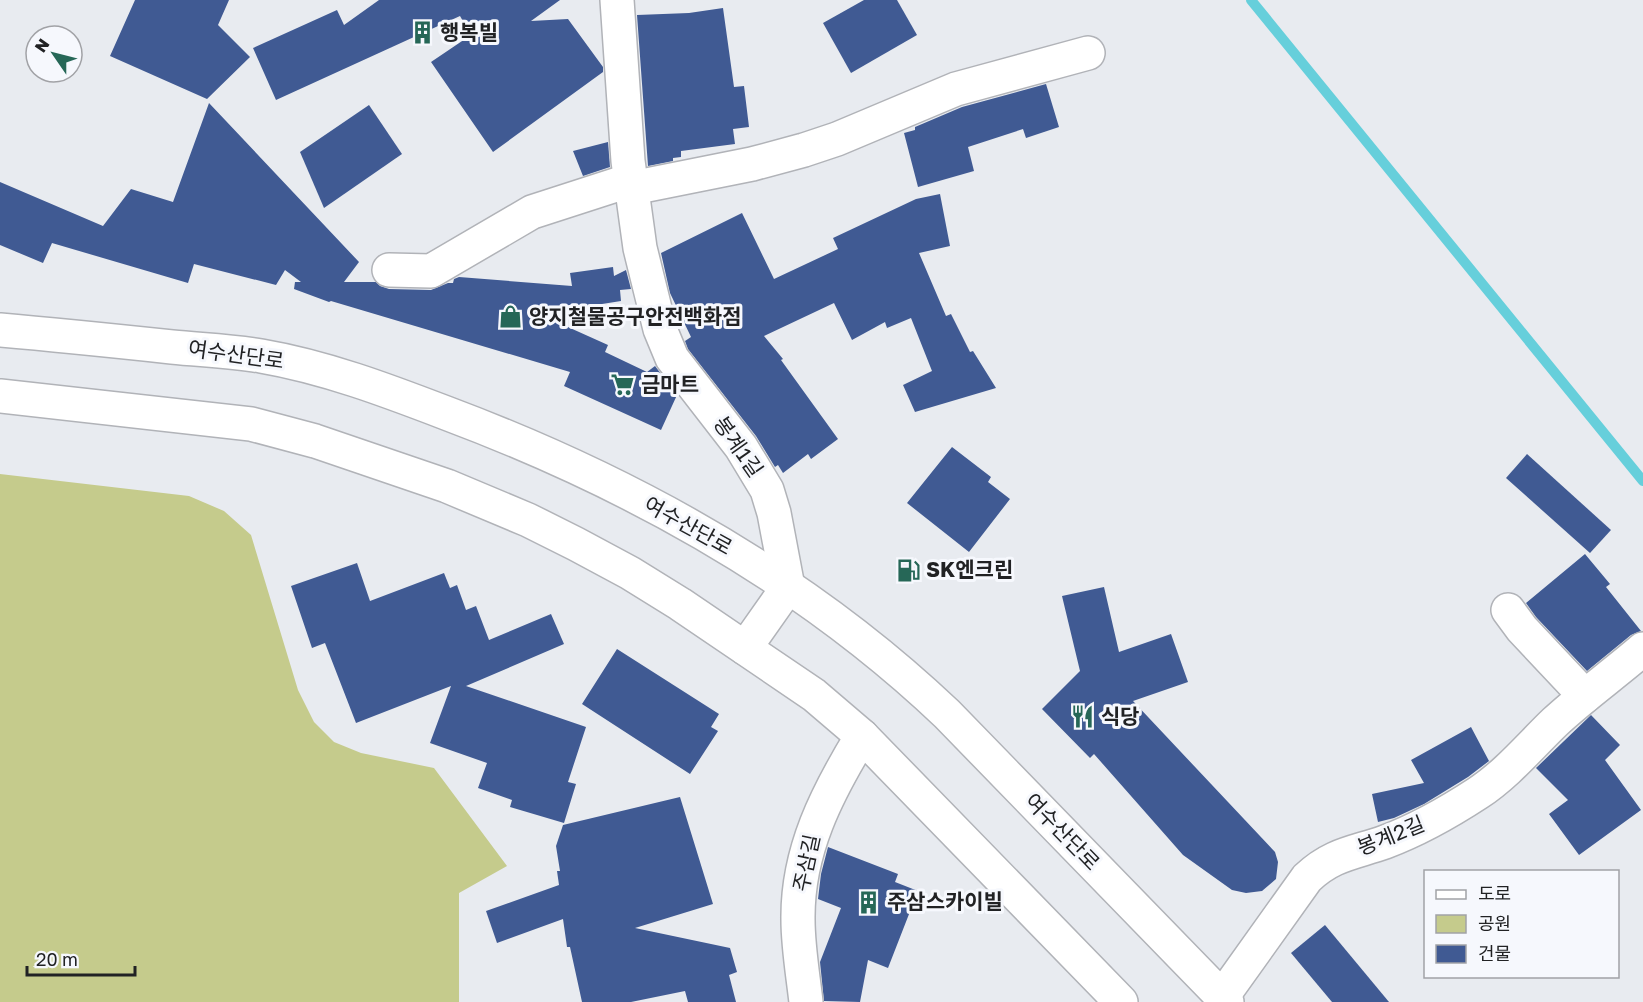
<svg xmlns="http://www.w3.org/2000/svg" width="1643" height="1002" viewBox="0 0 1643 1002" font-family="'Golos Text','Noto Sans KR',sans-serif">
  <rect width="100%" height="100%" fill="#e8ebf0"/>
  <polygon fill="#c5cb8c" points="0,474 189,496 224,511 251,535 298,690 314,722 334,742 361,753 434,768 507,866 459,893 459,1002 0,1002"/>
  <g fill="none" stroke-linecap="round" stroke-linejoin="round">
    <polyline stroke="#66cfdb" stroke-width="10" points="1251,0 1643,481"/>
  </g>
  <g fill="#405a93">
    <polygon points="135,0 229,0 218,25 250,57 207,99 110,56"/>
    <polygon points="379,0 560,0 531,21 568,19 603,67 603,72 493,152 431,62 471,35 460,16 276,100 253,48 337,10 344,25"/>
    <polygon points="864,0 897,0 917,35 851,73 823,23"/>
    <polygon points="723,8 734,87 744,86 749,127 733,129 735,144 681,151 681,157 673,158 673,161 648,166 637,15 689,13"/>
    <polygon points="1046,84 1059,127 1026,138 1023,129 968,147 974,171 918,187 904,133 915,130 915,127 962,107"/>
    <polygon points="209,103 359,262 344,282 376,282 380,286 389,289 431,290 448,283 453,283 454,279 459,277 572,286 570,273 613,267 614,276 626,270 631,289 620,290 621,301 539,314 608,345 605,352 647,372 655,366 677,395 661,430 564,386 570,372 331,301 329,302 294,289 295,282 301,282 285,270 276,285 194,264 188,283 52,243 43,263 0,245 0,182 103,226 131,189 173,202"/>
    <polygon points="369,105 402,154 324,208 300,152"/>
    <polygon points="608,142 610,167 583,176 573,151"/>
    <polygon points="940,194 950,246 919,253 946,316 951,314 970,352 973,351 996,388 915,412 903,385 932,371 911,318 887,328 885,322 852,340 834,303 764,336 783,359 781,360 838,439 811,459 808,454 783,473 778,465 775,467 756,436 688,349 685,341 691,337 670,293 661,253 742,213 774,279 838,249 833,238 916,199"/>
    <polygon points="952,447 991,477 988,482 1010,499 969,552 907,503"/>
    <polygon points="1527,454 1611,530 1590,553 1506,478"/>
    <polygon points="1585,554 1610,584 1606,587 1641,631 1631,635 1587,671 1536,617 1526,603"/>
    <polygon points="357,563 370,601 444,573 450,588 457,585 466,610 476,606 489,640 551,614 564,644 466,686 586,727 568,782 576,784 564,823 510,807 512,800 478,788 487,763 430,743 451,686 356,723 325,643 312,648 291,586"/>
    <polygon points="1104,587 1119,652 1171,634 1188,682 1133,701 1275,852 1278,862 1276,879 1262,891 1246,893 1232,890 1183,855 1094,754 1090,758 1042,709 1080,671 1062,596"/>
    <polygon points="617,649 719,714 711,727 718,731 690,774 582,704"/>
    <polygon points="1591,715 1620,745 1605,760 1641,810 1579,855 1549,814 1568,800 1536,768"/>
    <polygon points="1471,727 1489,761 1468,777 1424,804 1394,818 1378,822 1372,794 1424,783 1411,760"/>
    <polygon points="680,797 713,904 635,928 730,948 737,972 729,975 736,1002 688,1002 685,991 631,1002 582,1002 570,947 567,947 563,919 497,943 486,911 559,885 557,871 560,871 556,846 563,825"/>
    <polygon points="828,847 898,874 895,882 918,891 888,968 868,960 860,1002 824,1001 820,962 841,908 818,899 821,874"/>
    <polygon points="1325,925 1389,1002 1332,1002 1291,953"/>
  </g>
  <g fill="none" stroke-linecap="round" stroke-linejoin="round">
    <defs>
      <g id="minor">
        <polyline points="617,0 628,161 640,248 660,329 672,358 741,447 767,490 774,513 788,587"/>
        <polyline points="632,188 752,164 804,150 837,139 956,89 1088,53"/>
        <polyline points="389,270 431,271 532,212 631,180"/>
        <path d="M0,330C57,335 115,341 172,347C202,350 232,351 261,356C325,367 386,390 446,413C630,482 804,578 947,714L1227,1002"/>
        <polyline points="0,396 251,424 315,441 447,486 528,520 576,544 630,573 680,604 814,695 862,736 1121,1002"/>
        <polyline points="1508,610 1522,629 1585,696"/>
        <polyline points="745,648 788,587"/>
        <path d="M1222,997L1307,878C1332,854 1354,853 1385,842C1417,830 1449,812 1478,793C1507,774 1530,746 1555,722C1583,696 1614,674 1643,649"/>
        <path d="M806,1002C803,975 798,947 798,920C797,851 827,793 862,736"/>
      </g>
    </defs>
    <use href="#minor" stroke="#b1b3b8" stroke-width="36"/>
    <use href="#minor" stroke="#fff" stroke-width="33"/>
  </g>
  <defs>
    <symbol id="building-bare" viewBox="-9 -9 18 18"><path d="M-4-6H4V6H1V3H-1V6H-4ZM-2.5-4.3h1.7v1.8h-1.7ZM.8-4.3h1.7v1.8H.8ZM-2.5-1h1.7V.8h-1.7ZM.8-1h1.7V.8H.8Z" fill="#266757" stroke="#f6f8fd" stroke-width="2.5" paint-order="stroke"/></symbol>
    <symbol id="shop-bare" viewBox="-9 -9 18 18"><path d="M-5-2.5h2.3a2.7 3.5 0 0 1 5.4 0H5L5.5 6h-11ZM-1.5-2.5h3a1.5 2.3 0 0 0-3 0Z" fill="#266757" stroke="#f6f8fd" stroke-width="2.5" paint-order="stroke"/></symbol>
    <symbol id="supermarket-bare" viewBox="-9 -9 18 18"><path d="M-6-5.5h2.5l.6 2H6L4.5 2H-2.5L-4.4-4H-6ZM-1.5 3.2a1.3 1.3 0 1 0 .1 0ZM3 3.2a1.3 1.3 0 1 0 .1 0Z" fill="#266757" stroke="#f6f8fd" stroke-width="2.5" paint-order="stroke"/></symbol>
    <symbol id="fuel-bare" viewBox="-9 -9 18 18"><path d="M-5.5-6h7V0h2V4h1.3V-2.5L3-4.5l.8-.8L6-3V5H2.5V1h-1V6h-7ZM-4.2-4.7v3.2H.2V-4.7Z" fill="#266757" stroke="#f6f8fd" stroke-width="2.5" paint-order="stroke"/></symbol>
    <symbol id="restaurant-bare" viewBox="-9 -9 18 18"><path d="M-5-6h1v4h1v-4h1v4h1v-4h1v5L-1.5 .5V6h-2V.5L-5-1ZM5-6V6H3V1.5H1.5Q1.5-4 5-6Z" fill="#266757" stroke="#f6f8fd" stroke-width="2.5" paint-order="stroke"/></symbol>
  </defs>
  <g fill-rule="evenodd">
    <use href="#building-bare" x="406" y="16" width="33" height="33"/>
    <use href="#shop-bare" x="494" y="300" width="33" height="33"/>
    <use href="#supermarket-bare" x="606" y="368" width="33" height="33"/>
    <use href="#fuel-bare" x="892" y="554" width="33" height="33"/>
    <use href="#restaurant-bare" x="1066" y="700" width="33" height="33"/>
    <use href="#building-bare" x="852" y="886" width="33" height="33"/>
  </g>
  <g text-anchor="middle" stroke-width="6" stroke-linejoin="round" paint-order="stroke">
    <g font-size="21" font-weight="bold" fill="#212224" stroke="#f6f8fd" text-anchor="start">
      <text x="440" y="40">행복빌</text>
      <text x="529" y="324">양지철물공구안전백화점</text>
      <text x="641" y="392">금마트</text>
      <text x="926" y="577">SK엔크린</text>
      <text x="1101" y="724">식당</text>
      <text x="887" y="909">주삼스카이빌</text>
    </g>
    <g font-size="21" fill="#212224" stroke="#f6f8fd">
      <text transform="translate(236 355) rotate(8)" y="7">여수산단로</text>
      <text transform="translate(738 447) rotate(55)" y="7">봉계1길</text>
      <text transform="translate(688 526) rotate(29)" y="7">여수산단로</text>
      <text transform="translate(1062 832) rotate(46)" y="7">여수산단로</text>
      <text transform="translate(1391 836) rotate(-22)" y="7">봉계2길</text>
      <text transform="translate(807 863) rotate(-78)" y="7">주삼길</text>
    </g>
  </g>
  <rect x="1424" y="870" width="195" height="108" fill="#f6f8fd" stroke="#a1a2a6" stroke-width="1.5"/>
  <rect x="1436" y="890" width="30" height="9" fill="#ffffff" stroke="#a1a2a6" stroke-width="1.5"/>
  <text x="1478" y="900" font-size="18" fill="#212224">도로</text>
  <rect x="1436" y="915" width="30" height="18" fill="#c5cb8c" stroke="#a1a2a6" stroke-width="1.5"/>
  <text x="1478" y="930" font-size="18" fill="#212224">공원</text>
  <rect x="1436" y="945" width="30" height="18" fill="#405a93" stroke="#a1a2a6" stroke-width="1.5"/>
  <text x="1478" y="960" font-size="18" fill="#212224">건물</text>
  <g transform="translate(54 54) rotate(305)"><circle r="28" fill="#f6f8fd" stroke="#a1a2a6" stroke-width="1.5"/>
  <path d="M0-4.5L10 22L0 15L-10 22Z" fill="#266757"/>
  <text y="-9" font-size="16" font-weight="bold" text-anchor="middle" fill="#212224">N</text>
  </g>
  <path d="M27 966v9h108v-9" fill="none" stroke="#212224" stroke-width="3"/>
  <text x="36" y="966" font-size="18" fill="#212224" stroke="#f6f8fd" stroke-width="4.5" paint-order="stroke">20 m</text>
</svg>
